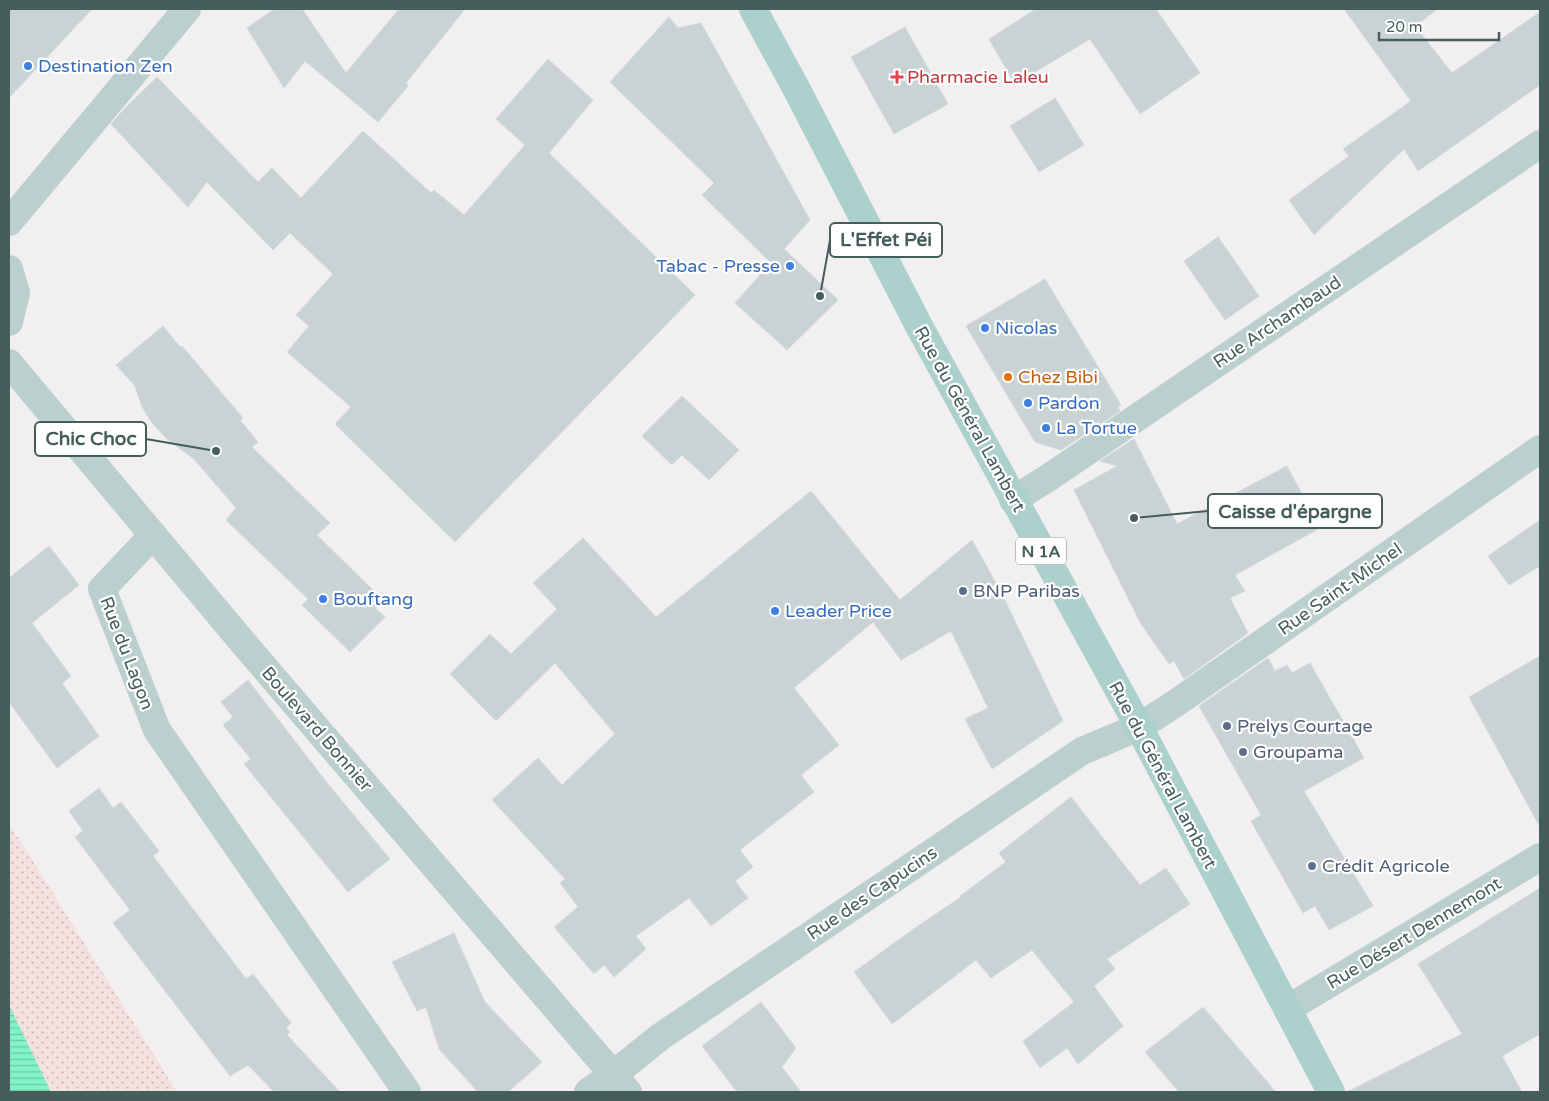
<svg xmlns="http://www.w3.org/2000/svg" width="1549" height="1101" viewBox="0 0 1549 1101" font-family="'Varela Round',sans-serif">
  <defs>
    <pattern id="sand-dots" width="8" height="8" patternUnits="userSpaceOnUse" patternTransform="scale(1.25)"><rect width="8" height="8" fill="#f4e0de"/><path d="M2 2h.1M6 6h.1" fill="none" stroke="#c7b9b7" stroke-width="1.8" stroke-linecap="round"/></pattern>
    <pattern id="water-rules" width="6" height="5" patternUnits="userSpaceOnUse" patternTransform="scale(1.25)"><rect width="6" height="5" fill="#83f3c8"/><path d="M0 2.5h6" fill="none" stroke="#6dc8a5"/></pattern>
  </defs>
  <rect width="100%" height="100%" fill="#f2eff0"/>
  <polygon fill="url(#sand-dots)" points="9,827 19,839 177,1092 9,1092"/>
  <polygon fill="url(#water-rules)" points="9,1005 51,1092 9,1092"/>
  <g fill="#cad3d4" stroke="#d2dadb">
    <polygon points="9,9 92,9 9,98"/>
    <polygon points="274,9 302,9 346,73 399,9 465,9 406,83 408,86 378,122 305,61 284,88 247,28"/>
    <polygon points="1036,9 1156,9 1200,73 1140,114 1090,39 1015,84 989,39"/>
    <polygon points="1344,9 1438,9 1415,26 1452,73 1540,12 1540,85 1418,171 1404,149 1314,235 1289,200 1349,156 1343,149 1411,101"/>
    <polygon points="669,17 678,28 701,23 810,220 784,249 838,300 787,350 735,303 771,263 702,195 714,183 610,82"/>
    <polygon points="905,27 948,104 894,134 851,57"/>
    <polygon points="548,59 593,100 549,153 695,295 455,542 335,424 351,407 287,352 309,326 296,315 333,274 290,233 273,250 207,182 188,207 111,124 126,107 157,77 258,182 272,168 301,198 363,131 431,193 434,190 464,215 525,145 496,119"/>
    <polygon points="1055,98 1084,145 1039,172 1010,126"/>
    <polygon points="1218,237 1259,296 1225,320 1184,261"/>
    <polygon points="1045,279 1121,405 1118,407 1120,411 1061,450 1035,442 966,326"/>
    <polygon points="163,326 180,347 182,346 243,418 240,420 258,442 252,447 330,523 317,535 383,600 375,608 385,617 350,652 302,605 308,599 226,520 236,508 194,459 168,440 152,423 142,407 135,386 116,365"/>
    <polygon points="682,396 739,450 709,480 682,455 672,465 642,436"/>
    <polygon points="1134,439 1177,524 1287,466 1320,528 1235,575 1245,591 1230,598 1248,633 1184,679 1174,661 1169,664 1141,624 1074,490 1117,466 1100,461"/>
    <polygon points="811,491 900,600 972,540 1002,594 1063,721 992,769 965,719 988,708 951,631 901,660 873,622 794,688 839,745 801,775 814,792 740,850 753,867 735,881 748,898 711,926 689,898 636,936 646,949 614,977 604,965 594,974 554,927 578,907 560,883 565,879 492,800 538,758 562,785 615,734 555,663 496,721 450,674 490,634 511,654 557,609 533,583 583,538 656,617"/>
    <polygon points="1540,520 1540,566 1509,585 1488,556"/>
    <polygon points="49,546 79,585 32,623 71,676 62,683 99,736 57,768 9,702 9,578"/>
    <polygon points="1540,656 1540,827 1469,697"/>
    <polygon points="1268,658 1275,671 1287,665 1292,673 1310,663 1364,758 1304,791 1373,906 1329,930 1315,906 1303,913 1251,821 1261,815 1199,706"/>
    <polygon points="248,680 328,784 390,859 348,892 244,764 251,759 223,725 233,717 221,702"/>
    <polygon points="99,788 113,808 121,802 159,851 153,856 246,979 253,974 291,1023 286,1028 290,1032 287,1035 340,1092 274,1092 248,1065 230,1076 113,923 130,910 75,837 83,831 69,811"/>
    <polygon points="1071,797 1140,885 1166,868 1190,904 1107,959 1115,969 1094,986 1123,1026 1078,1064 1067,1048 1040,1068 1023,1041 1074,1002 1032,950 991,978 976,960 892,1024 854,972 915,928 961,897 960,896 1006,862 999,853"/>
    <polygon points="1540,888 1540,1034 1502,1056 1522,1092 1347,1092 1462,1034 1418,964"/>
    <polygon points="454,933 485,1002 542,1062 508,1092 478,1092 439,1049 426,1007 417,1011 392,962"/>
    <polygon points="761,1002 796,1048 782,1067 801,1092 737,1092 702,1046"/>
    <polygon points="1203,1007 1276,1092 1179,1092 1145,1052"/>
  </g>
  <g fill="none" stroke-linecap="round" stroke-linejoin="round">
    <g stroke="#bbcfcd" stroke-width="28">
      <polyline points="9,222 187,9"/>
      <polyline points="9,269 16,293 9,322"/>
      <polyline points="9,363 245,645 628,1092"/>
      <polyline points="1013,500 1048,478 1540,144"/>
      <polyline points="153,535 102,589 157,730 407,1092"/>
      <polyline points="1287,1009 1540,857"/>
      <polyline points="588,1092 614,1074 660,1037 1082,751 1139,727 1176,703 1540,449"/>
    </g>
    <polyline stroke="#acd0cc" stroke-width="28" points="753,9 796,88 919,326 1139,727 1331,1092"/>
  </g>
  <g fill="#3f7fe0" stroke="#fff" stroke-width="2">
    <circle cx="28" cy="66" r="5"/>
    <circle cx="790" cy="266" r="5"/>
    <circle cx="985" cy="328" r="5"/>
    <circle cx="1028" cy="403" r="5"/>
    <circle cx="1046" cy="428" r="5"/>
    <circle cx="323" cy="599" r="5"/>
    <circle cx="775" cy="611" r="5"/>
  </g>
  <path fill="#e0444e" stroke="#fff" stroke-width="2" d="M894.5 69.5h5v5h5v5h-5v5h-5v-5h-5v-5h5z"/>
  <circle fill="#e8710a" stroke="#fff" stroke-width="2" cx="1008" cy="377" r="5"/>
  <g fill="#5c6f8a" stroke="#fff" stroke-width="2">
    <circle cx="963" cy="591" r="5"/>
    <circle cx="1227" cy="726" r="5"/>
    <circle cx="1243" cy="752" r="5"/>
    <circle cx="1312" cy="866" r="5"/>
  </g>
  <g text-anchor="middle" stroke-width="4.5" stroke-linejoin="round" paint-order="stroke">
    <rect fill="#fff" stroke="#7d8e8c" stroke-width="1" x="1016" y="537.5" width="50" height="27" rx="4"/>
    <g font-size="16" font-weight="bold" fill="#455e5b">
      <text x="1041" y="557">N 1A</text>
    </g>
    <g font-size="18" fill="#366cbe" stroke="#fff" text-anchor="start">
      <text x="38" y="72">Destination Zen</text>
      <text x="780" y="272" text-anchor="end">Tabac - Presse</text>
      <text x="995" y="334">Nicolas</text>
      <text x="1038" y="409">Pardon</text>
      <text x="1056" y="434">La Tortue</text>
      <text x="333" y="605">Bouftang</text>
      <text x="785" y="617">Leader Price</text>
    </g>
    <g font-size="18" fill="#be3a42" stroke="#fff" text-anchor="start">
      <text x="907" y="83">Pharmacie Laleu</text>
    </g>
    <g font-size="18" fill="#455e5b" stroke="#fff">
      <text transform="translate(1277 322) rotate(-34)" y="6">Rue Archambaud</text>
      <text transform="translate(970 419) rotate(61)" y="6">Rue du Général Lambert</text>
      <text transform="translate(1340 589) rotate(-35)" y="6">Rue Saint-Michel</text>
      <text transform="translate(127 653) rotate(69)" y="6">Rue du Lagon</text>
      <text transform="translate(317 729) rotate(49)" y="6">Boulevard Bonnier</text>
      <text transform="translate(1163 775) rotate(62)" y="6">Rue du Général Lambert</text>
      <text transform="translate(872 893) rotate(-34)" y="6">Rue des Capucins</text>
      <text transform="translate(1414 933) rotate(-31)" y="6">Rue Désert Dennemont</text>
    </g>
    <g font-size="18" fill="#c56008" stroke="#fff" text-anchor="start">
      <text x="1018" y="383">Chez Bibi</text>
    </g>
    <g font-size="18" fill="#4e5e75" stroke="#fff" text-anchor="start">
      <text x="973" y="597">BNP Paribas</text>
      <text x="1237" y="732">Prelys Courtage</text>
      <text x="1253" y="758">Groupama</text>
      <text x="1322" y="872">Crédit Agricole</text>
    </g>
  </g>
  <path fill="none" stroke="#455e5b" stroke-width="2" d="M820 296L830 240M216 451L146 439M1134 518L1208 511"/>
  <g fill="#455e5b" stroke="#fff" stroke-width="2">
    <circle cx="820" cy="296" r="5"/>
    <circle cx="216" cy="451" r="5"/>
    <circle cx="1134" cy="518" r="5"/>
  </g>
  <g fill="#fff" stroke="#455e5b" stroke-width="2">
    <rect x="830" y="223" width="112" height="34" rx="5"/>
    <rect x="35" y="422" width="111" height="34" rx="5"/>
    <rect x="1208" y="494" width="174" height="34" rx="5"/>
  </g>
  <g font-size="19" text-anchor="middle" font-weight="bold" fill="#455e5b">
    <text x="886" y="246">L'Effet Péi</text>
    <text x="91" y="445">Chic Choc</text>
    <text x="1295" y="518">Caisse d'épargne</text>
  </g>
  <rect width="1549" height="1101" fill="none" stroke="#455e5b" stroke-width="20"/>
  <path d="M1379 32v8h120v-8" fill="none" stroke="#455e5b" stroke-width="2.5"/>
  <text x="1386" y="32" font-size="15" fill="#455e5b" stroke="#ffffff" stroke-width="4" paint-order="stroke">20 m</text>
</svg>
